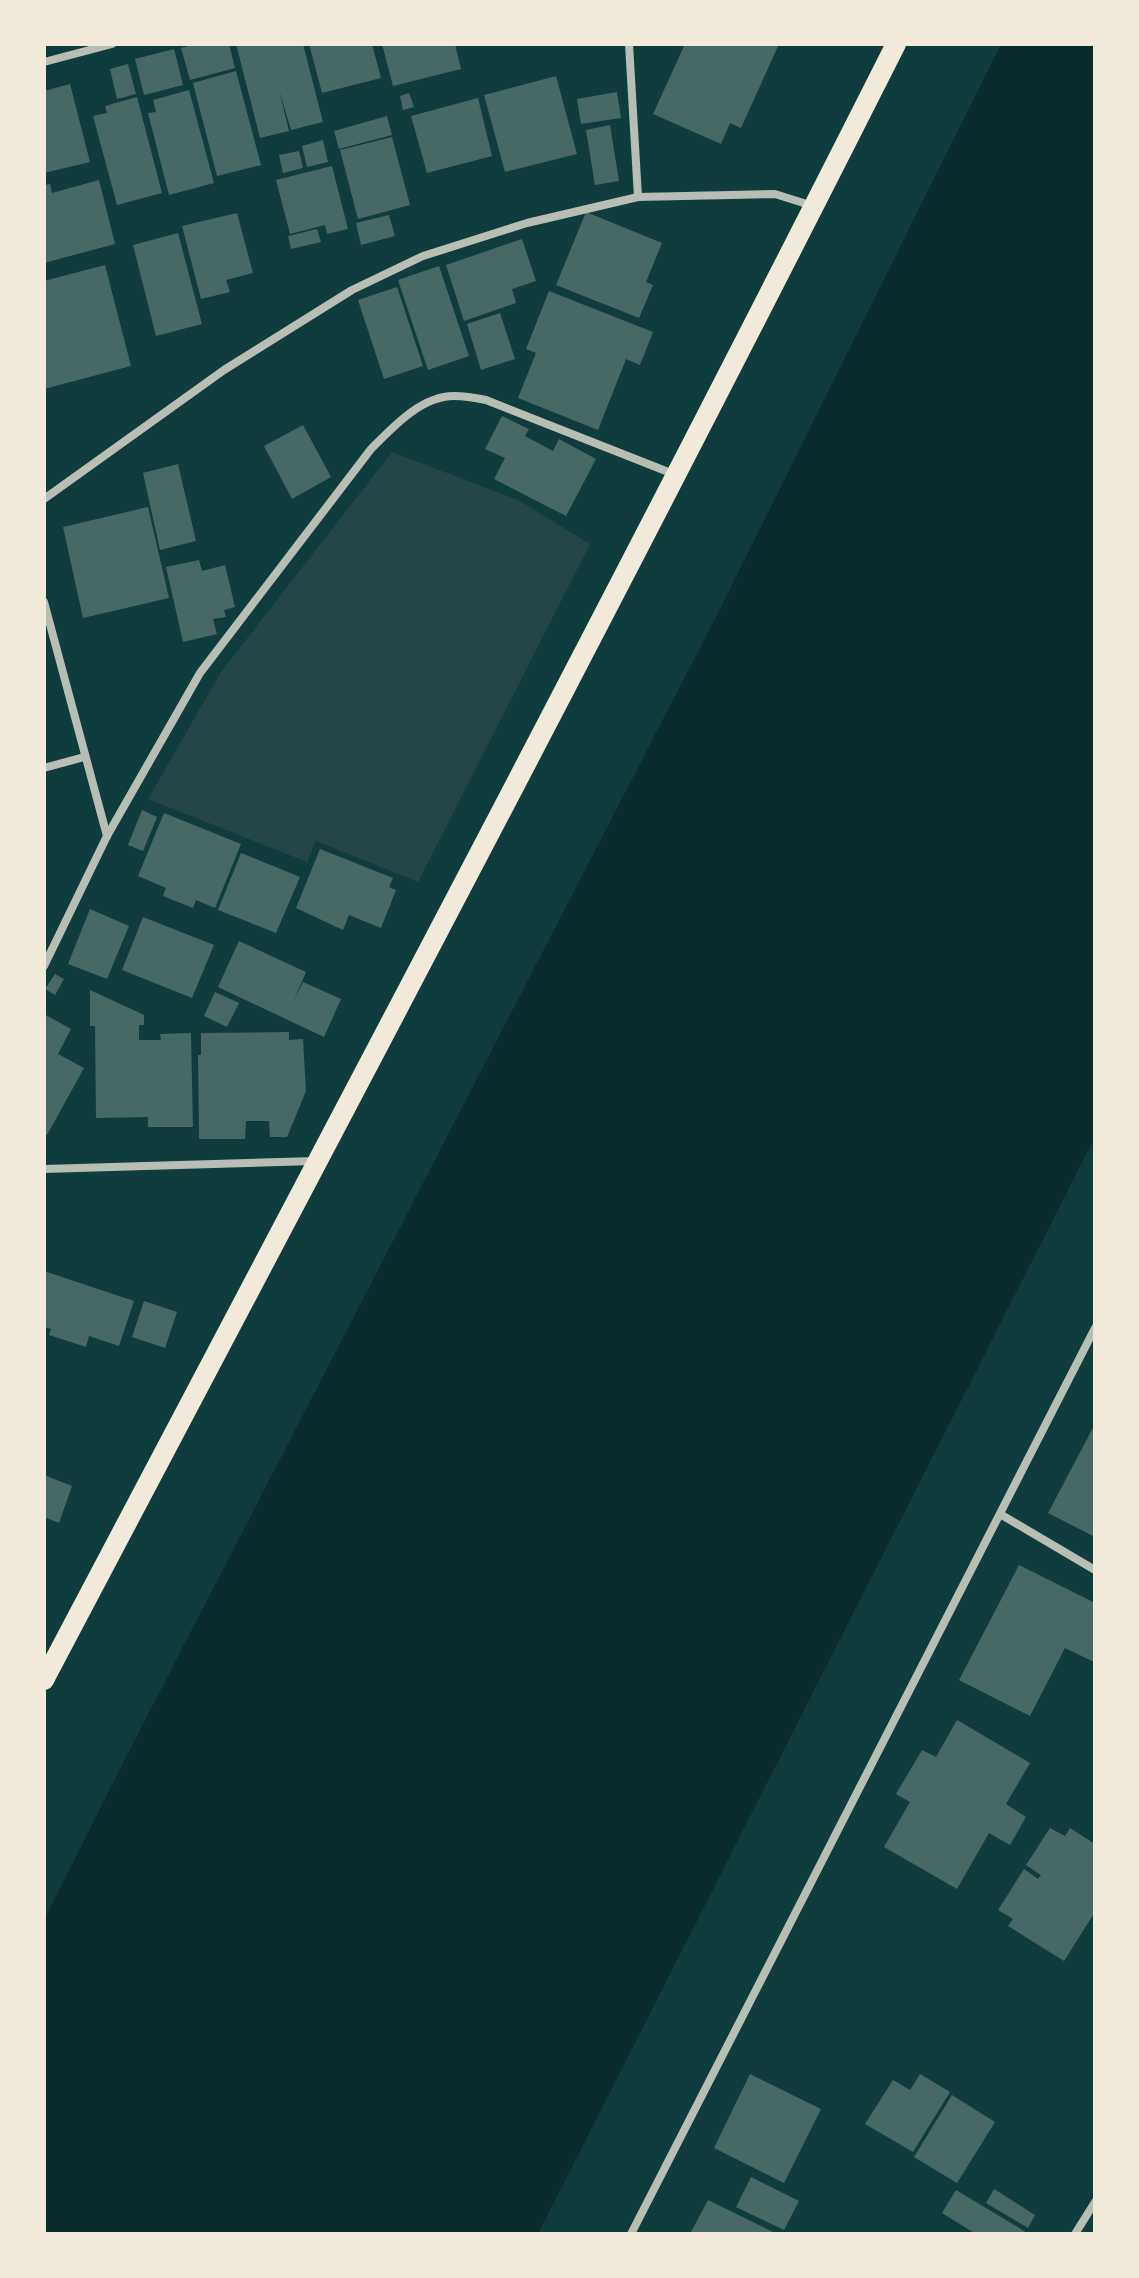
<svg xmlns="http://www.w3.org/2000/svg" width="1139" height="2278" viewBox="0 0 1139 2278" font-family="'Fira Sans Condensed',sans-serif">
  <rect width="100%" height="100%" fill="#0f3d3e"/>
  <polygon fill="#244646" points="392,452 518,500 590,544 418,882 316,841 307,862 148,799 221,672"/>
  <polygon fill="#0a2a2b" points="1001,44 1095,44 1095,1137 538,2234 44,2234 44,1920 127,1755 718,613"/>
  <g fill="#486865">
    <polygon points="196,44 229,44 235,68 190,80 181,48"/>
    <polygon points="236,44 303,44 323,122 291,130 279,90 289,131 260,138"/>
    <polygon points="309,44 372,44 381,78 322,93"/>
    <polygon points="382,44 455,44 461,69 393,86"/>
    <polygon points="685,44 779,44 741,128 730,123 721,144 653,114"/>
    <polygon points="174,49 183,85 144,95 135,59"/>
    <polygon points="128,64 136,94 117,99 110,69"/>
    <polygon points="236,71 261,165 217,176 193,83"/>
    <polygon points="556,76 577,154 505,172 484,95"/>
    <polygon points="70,84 90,162 44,173 44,91"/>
    <polygon points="189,90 214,183 169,195 148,113 156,112 153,100"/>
    <polygon points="617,92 621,118 581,124 577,99"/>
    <polygon points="409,93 414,107 403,110 400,96"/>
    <polygon points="137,97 162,193 117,205 93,116 107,113 105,106"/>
    <polygon points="478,98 492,156 427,173 411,116"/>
    <polygon points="387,116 392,135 339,149 334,131"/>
    <polygon points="610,125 619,181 595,185 586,130"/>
    <polygon points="392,137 410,205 358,219 340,150"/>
    <polygon points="323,140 328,162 307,167 302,146"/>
    <polygon points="299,151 303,168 283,173 279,155"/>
    <polygon points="332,166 348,229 327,234 325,225 290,234 276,180"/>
    <polygon points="99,180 115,244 44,263 44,185 50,184 52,193"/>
    <polygon points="586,212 662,243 646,282 653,285 639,318 556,285"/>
    <polygon points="237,213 253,273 226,280 230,292 201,299 182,226"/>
    <polygon points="389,215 395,236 361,245 356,223"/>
    <polygon points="317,229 321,242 291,249 288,236"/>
    <polygon points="178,233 202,324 156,336 133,245"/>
    <polygon points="522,239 536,281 512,289 516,303 464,321 446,265"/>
    <polygon points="105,265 131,366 44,389 44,281"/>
    <polygon points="439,266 469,356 428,370 398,280"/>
    <polygon points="397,287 423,366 384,379 358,300"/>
    <polygon points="549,291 653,332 640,365 626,359 598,430 518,398 536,353 526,349"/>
    <polygon points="500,313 515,359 481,370 467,324"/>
    <polygon points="502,416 529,429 525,436 553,451 559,439 596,459 566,516 494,479 505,458 485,449"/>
    <polygon points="303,425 331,477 292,499 264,446"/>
    <polygon points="178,464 196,541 160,550 143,473"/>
    <polygon points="148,507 169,598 83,618 63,527"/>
    <polygon points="199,560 202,571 225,565 235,607 224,610 226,617 213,619 217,634 183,642 166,567"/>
    <polygon points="142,810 157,817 143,851 128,845"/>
    <polygon points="164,813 241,844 215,908 196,900 193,908 163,896 166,888 138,876"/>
    <polygon points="320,849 393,878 389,887 396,890 381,928 349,915 343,930 296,908"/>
    <polygon points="241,853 300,877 276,933 218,910"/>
    <polygon points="90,909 129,926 107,979 68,964"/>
    <polygon points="143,917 214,945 192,998 122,970"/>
    <polygon points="239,941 306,972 293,1002 303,982 341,999 324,1037 218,987"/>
    <polygon points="55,974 64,979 55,995 45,989"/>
    <polygon points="90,990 144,1015 144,1025 139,1025 139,1040 161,1040 160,1034 191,1033 193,1127 148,1127 148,1117 96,1118 95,1026 90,1026"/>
    <polygon points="215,992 239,1003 227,1027 204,1016"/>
    <polygon points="44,1014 71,1029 58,1054 84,1068 47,1135 44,1133"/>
    <polygon points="289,1032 289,1040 303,1039 306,1091 287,1137 270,1137 269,1121 246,1121 245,1139 199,1139 198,1055 201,1055 201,1033"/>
    <polygon points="44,1271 134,1301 119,1346 89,1336 86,1347 49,1335 51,1329 44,1327"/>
    <polygon points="144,1301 177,1312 165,1348 132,1337"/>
    <polygon points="1095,1424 1095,1537 1048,1513"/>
    <polygon points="44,1475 72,1486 59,1523 44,1517"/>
    <polygon points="1019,1565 1095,1603 1094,1662 1065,1648 1030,1716 959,1680"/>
    <polygon points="957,1720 1030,1763 1006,1804 1026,1817 1010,1845 989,1833 957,1889 884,1847 910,1802 896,1794 922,1750 936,1757"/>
    <polygon points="1050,1828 1065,1836 1070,1828 1095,1844 1095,1912 1064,1961 1008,1926 1013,1919 998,1910 1024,1869 1038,1879 1041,1875 1026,1865"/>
    <polygon points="750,2074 821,2109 784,2183 714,2148"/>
    <polygon points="920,2074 950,2092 913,2152 865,2124 893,2080 910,2090"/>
    <polygon points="952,2095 995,2122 957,2183 914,2157"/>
    <polygon points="751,2177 799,2201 784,2230 736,2207"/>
    <polygon points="994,2189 1035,2215 1028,2228 986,2203"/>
    <polygon points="956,2190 1029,2234 976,2234 942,2213"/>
    <polygon points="708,2200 777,2234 690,2234"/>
  </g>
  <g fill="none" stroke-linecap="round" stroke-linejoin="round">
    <g stroke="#b8beb3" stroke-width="8">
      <polyline points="629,44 638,197"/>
      <polyline points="44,62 112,44"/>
      <polyline points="44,499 224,370 352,290 423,256 527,223 638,197 775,194 813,206"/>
      <polyline points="44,602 107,836"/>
      <polyline points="44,768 84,757"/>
      <path d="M44,966L107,836L200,673L371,449C393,427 421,396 454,396C465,396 476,398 486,400L676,475"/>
      <polyline points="44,1169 315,1161"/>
      <polyline points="1000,1514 1095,1570"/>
      <polyline points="631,2234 1095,1328"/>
      <polyline points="1075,2234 1095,2202"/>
    </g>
    <path stroke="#f1e9da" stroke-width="20" d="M44,1680C331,1136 619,593 896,44"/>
  </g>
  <rect width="1139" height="2278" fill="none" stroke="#f1e9da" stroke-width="92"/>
</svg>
